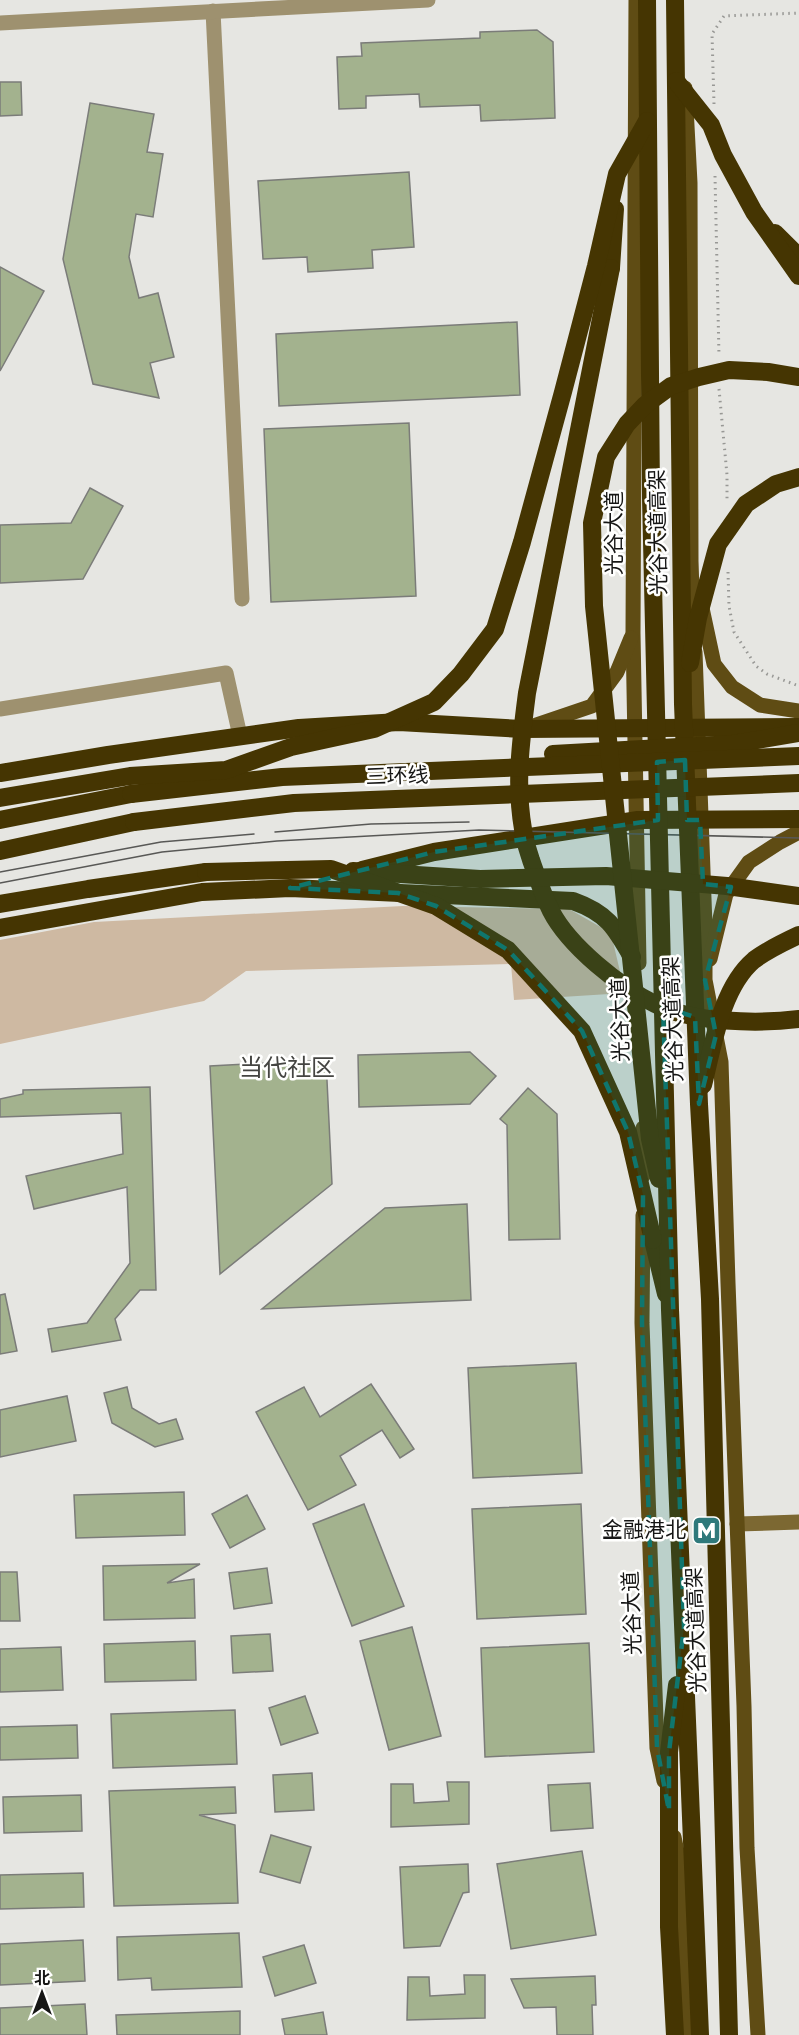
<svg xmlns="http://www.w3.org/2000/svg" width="799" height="2035" viewBox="0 0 799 2035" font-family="'PT Sans','Noto Sans SC',sans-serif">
  <rect width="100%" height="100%" fill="#e6e6e2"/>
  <polygon fill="#ceb9a2" points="403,906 569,909 611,933 625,993 514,1000 511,964 246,971 204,1001 0,1044 0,940 94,922"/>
  <g fill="#a3b28e" stroke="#7b7c79" stroke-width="1.5">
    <polygon points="537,30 553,42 555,118 481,121 480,105 420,107 419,94 366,96 366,108 339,109 337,57 362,56 361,43 480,38 480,32"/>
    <polygon points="0,82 21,82 22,115 0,116"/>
    <polygon points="90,103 154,114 147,152 163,154 153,217 136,214 129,257 139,298 158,293 174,357 150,363 159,398 93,384 63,259"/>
    <polygon points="409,172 414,247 372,250 373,268 308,272 307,257 263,259 258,181"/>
    <polygon points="0,267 44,291 0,371"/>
    <polygon points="517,322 520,395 279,406 276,334"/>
    <polygon points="409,423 416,596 271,602 264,429"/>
    <polygon points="90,488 123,506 83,579 0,583 0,525 71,523"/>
    <polygon points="470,1052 496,1076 470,1104 359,1107 358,1055"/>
    <polygon points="326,1060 332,1184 220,1274 210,1066"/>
    <polygon points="150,1087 156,1290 140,1290 115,1319 121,1340 52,1352 48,1329 87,1323 130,1263 127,1187 34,1209 26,1176 123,1154 121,1113 0,1117 0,1099 23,1094 23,1090"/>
    <polygon points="528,1088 557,1114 560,1239 509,1240 507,1125 500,1119"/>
    <polygon points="467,1204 471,1300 262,1309 385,1208"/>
    <polygon points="5,1294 17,1351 0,1354 0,1295"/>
    <polygon points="576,1363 582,1473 473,1478 468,1368"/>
    <polygon points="371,1384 414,1449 400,1458 382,1430 340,1456 356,1485 308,1510 256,1412 304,1387 320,1417"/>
    <polygon points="127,1387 132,1408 159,1424 176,1419 183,1439 155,1447 112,1423 104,1393"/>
    <polygon points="67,1396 76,1441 0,1457 0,1410"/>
    <polygon points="184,1492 185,1535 76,1538 74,1495"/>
    <polygon points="247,1495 265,1529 230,1548 212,1514"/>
    <polygon points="364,1504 404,1606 352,1626 313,1524"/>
    <polygon points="581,1504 586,1614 477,1619 472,1509"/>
    <polygon points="200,1564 167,1583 194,1579 195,1618 104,1620 103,1566"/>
    <polygon points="267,1568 272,1603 234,1609 229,1573"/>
    <polygon points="0,1572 17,1572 20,1621 0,1621"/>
    <polygon points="412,1627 441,1736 389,1750 360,1641"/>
    <polygon points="270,1634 273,1671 233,1673 231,1636"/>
    <polygon points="195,1641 196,1680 105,1682 104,1644"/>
    <polygon points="589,1643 594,1752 485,1757 481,1648"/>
    <polygon points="61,1647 63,1690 0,1692 0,1649"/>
    <polygon points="305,1696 318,1733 281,1745 269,1708"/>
    <polygon points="235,1710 237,1764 113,1768 111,1714"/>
    <polygon points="77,1725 78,1758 0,1760 0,1727"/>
    <polygon points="312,1773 314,1810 275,1812 273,1775"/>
    <polygon points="447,1782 469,1782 469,1824 391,1827 391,1784 413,1784 414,1803 449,1801"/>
    <polygon points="590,1783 593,1828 551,1831 548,1785"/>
    <polygon points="235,1787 236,1813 199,1815 235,1825 238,1903 114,1906 109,1791"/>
    <polygon points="81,1795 82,1831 4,1833 3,1797"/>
    <polygon points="271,1835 311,1847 300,1883 260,1872"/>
    <polygon points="582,1851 596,1935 511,1949 497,1864"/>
    <polygon points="468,1864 469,1892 463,1893 440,1946 404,1948 400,1867"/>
    <polygon points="83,1873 84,1907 0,1909 0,1875"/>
    <polygon points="239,1933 242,1987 152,1990 151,1978 118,1980 117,1937"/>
    <polygon points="83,1940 85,1981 0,1985 0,1944"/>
    <polygon points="304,1945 316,1983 275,1996 263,1957"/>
    <polygon points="464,1975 485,1975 485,2018 407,2020 408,1977 429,1977 430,1996 465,1994"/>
    <polygon points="595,1976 596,2005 592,2005 593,2035 557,2035 556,2007 524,2008 511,1979"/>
    <polygon points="85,2004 87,2035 0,2035 0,2008"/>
    <polygon points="240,2011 240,2035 117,2035 116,2015"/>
    <polygon points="323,2012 327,2035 285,2035 282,2019"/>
  </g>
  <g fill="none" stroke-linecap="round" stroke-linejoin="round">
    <g stroke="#989895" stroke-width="3" stroke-dasharray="1.5 4.5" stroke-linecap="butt">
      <polyline points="714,104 712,34 724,16 799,13"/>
      <polyline points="715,176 719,356"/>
      <polyline points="719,389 727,475 727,502"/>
      <polyline points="728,572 729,606 734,632 756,666 767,674 799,686"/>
    </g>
    <g stroke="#9e916f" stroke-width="15">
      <polyline points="213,11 242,599"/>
      <polyline points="0,23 428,0"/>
      <polyline points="0,709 226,673 240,736"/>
    </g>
    <polyline stroke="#7c6832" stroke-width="15" points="737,1524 799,1522"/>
    <g stroke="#5f4c14" stroke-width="15">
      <polyline points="636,0 633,633 639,963"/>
      <polyline points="685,88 690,183 691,561 693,622"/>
      <polyline points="702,608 714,664 732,687 760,705 799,711"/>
      <polyline points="695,652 705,926 705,980 721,1062 728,1283 744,1706 747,1848 758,2035"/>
      <polyline points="536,725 592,706 617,672 631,638"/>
      <polyline points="710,959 726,894 749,862 780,842 799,832"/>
      <polyline points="643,1176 643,1128"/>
      <polyline points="643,1215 642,1323 657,1748 664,1781"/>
      <polyline points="674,1837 681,1871 688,2035"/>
    </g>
    <g stroke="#453502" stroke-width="18">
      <polyline points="775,233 799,257"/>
      <polyline points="611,268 615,209"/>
      <polyline points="0,773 108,755 299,728 399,722 522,729 799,727"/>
      <polyline points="0,820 131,794"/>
      <polyline points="0,851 134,822"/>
      <polyline points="362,870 434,852 638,820 799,819"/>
      <polyline points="0,904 88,889 206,872"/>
      <path d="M0,928L202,892L290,888L573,901C607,913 615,927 632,957"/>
      <polyline points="653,1240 666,1294"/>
    </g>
    <g stroke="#585856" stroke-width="1.5">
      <polyline points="275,832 371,824 469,822"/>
      <polyline points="0,872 161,842 254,834"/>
      <polyline points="0,883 162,852 277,841 479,830 799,838"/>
    </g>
    <g stroke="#453502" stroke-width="18">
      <polyline points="647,0 651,498 670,1310 700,2035"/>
      <polyline points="675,0 683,704 699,1104 710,1299 729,2035"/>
      <polyline points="676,81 711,125 723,155 754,212 799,276"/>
      <path d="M611,268L527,693C521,739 515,783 523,829C524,840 528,850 531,860C537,877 543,895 551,911C569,946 620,987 655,1004C693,1023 758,1024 799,1019"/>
      <polyline points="690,663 698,618 718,544 746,504 776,484 799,477"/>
      <polyline points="553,754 733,744 799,733"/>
      <polyline points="131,794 282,777 799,756"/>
      <polyline points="0,798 130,776 226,770 291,747 374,729 434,702 461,674 495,629 522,542 563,392 596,266 617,174 647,121"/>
      <polyline points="134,822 294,803 799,783"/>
      <polyline points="353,871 480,879 606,876 727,886 799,896"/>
      <polyline points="206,872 331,869 436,906 508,950 582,1031 628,1132 653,1240"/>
      <path d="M703,1085C713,1046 721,988 754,960C767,950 784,942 799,935"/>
      <polyline points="659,1179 650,1139 594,606 592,523 606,457 627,424 645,405 671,386 699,377 729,370 768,372 799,377"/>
      <polyline points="675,2035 669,1927 669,1752 677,1685"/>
    </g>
  </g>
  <path fill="#0f766e" fill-opacity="0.2" stroke="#0f766e" stroke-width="4.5" stroke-dasharray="12 8" stroke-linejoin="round" d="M685,760L687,820H700L703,884L731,887L705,980L716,1035L699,1104L695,1017L663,1007L684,1627L669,1752V1811L657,1748L642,1323L643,1195L628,1132L582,1031L508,950L436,906L398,893L290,888L434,852L658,820L657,762Z"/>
  <defs>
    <symbol id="metro-square" viewBox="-11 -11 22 22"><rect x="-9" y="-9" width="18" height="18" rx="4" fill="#2f797b" stroke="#fffffe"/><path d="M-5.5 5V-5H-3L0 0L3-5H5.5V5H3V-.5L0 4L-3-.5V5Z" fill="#fff"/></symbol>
  </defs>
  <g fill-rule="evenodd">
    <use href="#metro-square" x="690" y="1514" width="33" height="33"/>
  </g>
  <g text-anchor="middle" stroke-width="5" stroke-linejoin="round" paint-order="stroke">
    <g font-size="21" fill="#161615" stroke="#fffffe">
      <text transform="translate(658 532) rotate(-91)" y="7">光谷大道高架</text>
      <text transform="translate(614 533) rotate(-90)" y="7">光谷大道</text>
      <text transform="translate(397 776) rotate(-2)" y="7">三环线</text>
      <text transform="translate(673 1019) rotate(-92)" y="7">光谷大道高架</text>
      <text transform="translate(620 1020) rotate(-92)" y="7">光谷大道</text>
      <text transform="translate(632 1613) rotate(-92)" y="7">光谷大道</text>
      <text transform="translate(696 1630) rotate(-92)" y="7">光谷大道高架</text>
    </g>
    <g font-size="21" fill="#161615" stroke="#fffffe" text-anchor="end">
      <text x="686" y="1537">金融港北</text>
    </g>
    <g font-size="24" fill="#454542" stroke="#fffffe">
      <text x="287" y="1076">当代社区</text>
    </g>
  </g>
  <g transform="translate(42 1993)" stroke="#fffffe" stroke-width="4.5" paint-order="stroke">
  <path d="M0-4.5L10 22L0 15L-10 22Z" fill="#161615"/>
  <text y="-9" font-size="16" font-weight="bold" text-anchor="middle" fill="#161615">北</text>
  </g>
</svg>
